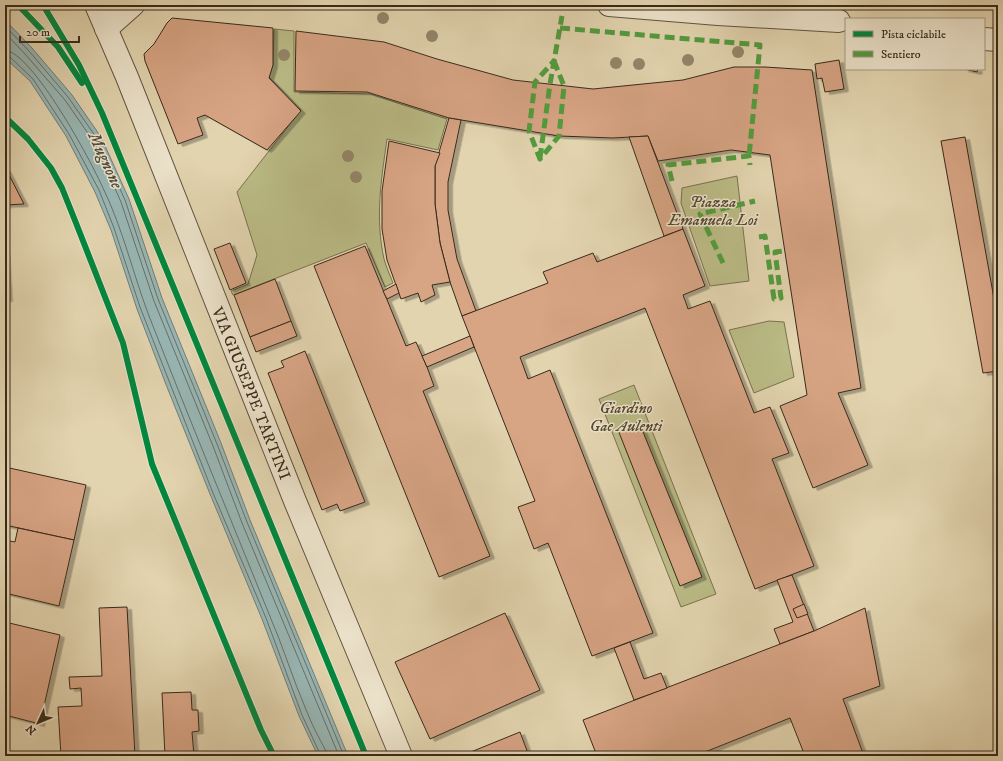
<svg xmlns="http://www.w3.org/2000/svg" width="1003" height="761" viewBox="0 0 1003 761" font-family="'IM FELL DW Pica',serif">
  <defs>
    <filter id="shadow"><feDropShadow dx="4.5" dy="2.5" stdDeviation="0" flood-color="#0004"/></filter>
  </defs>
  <rect width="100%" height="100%" fill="#e2d4af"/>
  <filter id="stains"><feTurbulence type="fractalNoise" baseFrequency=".005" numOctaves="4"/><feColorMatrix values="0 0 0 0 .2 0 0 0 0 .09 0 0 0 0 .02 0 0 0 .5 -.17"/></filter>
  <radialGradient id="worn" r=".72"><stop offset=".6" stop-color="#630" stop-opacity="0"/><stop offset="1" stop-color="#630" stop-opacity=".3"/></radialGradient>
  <g fill="#babb86" stroke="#7a7250">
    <path d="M274,29L294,31V92L370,94L447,119L438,150L387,139C381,181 375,218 384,259C386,267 390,275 393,283L385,287L366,243L233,295L231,291L248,284L257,255L237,192L301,110L269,77L273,65Z"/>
    <polygon points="737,176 749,281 710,286 681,203 682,188"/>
    <polygon points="769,321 784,322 794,377 754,393 729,330"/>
    <polygon points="634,385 716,594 681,607 599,399"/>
  </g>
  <polygon fill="#98b6b4" stroke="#727e77" points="5,20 32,48 72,95 101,137 129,199 162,298 221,443 250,520 348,756 318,756 299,716 262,619 210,494 167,387 137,309 111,230 95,192 66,136 30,81 5,58"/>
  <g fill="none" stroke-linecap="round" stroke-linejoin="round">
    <g stroke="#687068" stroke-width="1">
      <polyline points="5,26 29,51 68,97 98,140 125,200 158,299 217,444 247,522 344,756"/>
      <polyline points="5,33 25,54 65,100 94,142 121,202 154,301 213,446 242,523 339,756"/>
      <path d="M5,50C33,53 91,161 103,188C123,229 133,274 149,316C188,416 229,515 269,614C283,646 293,680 307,712C312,725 319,738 326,751V756"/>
      <polyline points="5,55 9,56 33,79 69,134 99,190 114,228 140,307 171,386 213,493 266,618 302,715 321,756"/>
    </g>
  </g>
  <g fill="#d7a484" stroke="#392a1b" filter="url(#shadow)">
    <polygon points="172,18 273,28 273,65 269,78 301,111 267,150 205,115 197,118 203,135 178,144 145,61 144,54 154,44 167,23"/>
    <polygon points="296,31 384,42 437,59 513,80 593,89 683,80 734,67 765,67 812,70 861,388 838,393 868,465 813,488 780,406 807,395 770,155 731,150 658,161 648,136 613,138 559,136 449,118 367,92 295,91"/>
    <polygon points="839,60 844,89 825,92 822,78 817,79 815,64"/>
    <polygon points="964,69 978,69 977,72"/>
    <polygon points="449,118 461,120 448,182 448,210 457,259 476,311 462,316 450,282 440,243 435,204 435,166"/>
    <polygon points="648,136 683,229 664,236 629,137"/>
    <polygon points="965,137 998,321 998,371 983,373 941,141"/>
    <polygon points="389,141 440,153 435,166 435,204 440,243 450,282 432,285 435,295 421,302 418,293 401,299 387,260 382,229 382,191"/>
    <polygon points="5,168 6,169 24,204 5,205"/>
    <polygon points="683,229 705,286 683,295 686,303 688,309 710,301 754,413 770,407 789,453 772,459 814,566 755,589 645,308 520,357 528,379 550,370 653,633 592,656 548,543 534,549 518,507 535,501 462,316 548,283 543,272 593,253 597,262"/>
    <polygon points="230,243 246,283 230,290 214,249"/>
    <polygon points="365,246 406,346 416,342 427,367 434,386 423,391 490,556 439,577 314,266"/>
    <polygon points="5,252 8,299 5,299"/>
    <polygon points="275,279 291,321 250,337 234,295"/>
    <polygon points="396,284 399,293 387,299 383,291"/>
    <polygon points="291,321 297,336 256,352 250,337"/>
    <polygon points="470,336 474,347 427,367 422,356"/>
    <polygon points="305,351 365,502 340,511 337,504 322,510 268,373 284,367 281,361"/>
    <polygon points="639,422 702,577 680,586 618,430"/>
    <polygon points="5,467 86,485 74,540 5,525"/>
    <polygon points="18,528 74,540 59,606 5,593 9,579 5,579 5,540 15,542"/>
    <polygon points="792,575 814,631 780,644 774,629 793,622 777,580"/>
    <polygon points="804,604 808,614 797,618 793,609"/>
    <polygon points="127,607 135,756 61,756 58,707 82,706 81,688 70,689 69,677 102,676 99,608"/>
    <polygon points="865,608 880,686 843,699 864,756 805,756 790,718 695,756 597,756 583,720 814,631"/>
    <polygon points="505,613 540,690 430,739 395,662"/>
    <polygon points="5,622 60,635 40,724 5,715"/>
    <polygon points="630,642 644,679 661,673 667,688 634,700 614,648"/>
    <polygon points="191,692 192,710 198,710 199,731 192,732 194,756 165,756 162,693"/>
    <polygon points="520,732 529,756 461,756"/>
  </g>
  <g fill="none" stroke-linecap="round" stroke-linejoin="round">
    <defs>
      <g id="street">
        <polyline points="96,5 127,77 295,501 401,756"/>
        <polyline points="609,5 718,14 839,21"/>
        <polyline points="106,29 133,5"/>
        <polyline points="984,39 998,40"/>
      </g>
    </defs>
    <use href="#street" stroke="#635440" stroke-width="24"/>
    <use href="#street" stroke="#ece3cb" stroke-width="22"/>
    <g stroke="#529c3e" stroke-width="5" stroke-dasharray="10 5" stroke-linecap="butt">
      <polyline points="560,28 760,45 749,156"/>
      <polygon points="554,61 564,86 559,136 540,159 529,131 535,82"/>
      <polyline points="540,158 550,84 562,16"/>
      <polyline points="672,181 668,165 749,156 750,165"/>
      <polyline points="759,237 765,236 774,299 781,298 775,252 784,251"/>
      <polyline points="723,263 700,214 755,201"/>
    </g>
    <defs>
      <g id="cycleway">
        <polyline points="18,5 58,47 82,83"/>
        <polyline points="43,5 79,65 102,113 366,756"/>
        <polyline points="5,117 28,139 51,168 62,188 76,223 123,343 152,464 261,730 274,756"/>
      </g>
    </defs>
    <use href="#cycleway" stroke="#ece3cb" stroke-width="8"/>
    <use href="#cycleway" stroke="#00873e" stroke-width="6"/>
  </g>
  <g fill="#938669">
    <circle cx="383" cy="18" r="6"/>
    <circle cx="432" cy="36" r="6"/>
    <circle cx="738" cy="52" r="6"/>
    <circle cx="284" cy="55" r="6"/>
    <circle cx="688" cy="60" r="6"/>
    <circle cx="616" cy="63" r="6"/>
    <circle cx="639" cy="64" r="6"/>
    <circle cx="348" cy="156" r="6"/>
    <circle cx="356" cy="177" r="6"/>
  </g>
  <g text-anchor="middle" stroke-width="3" stroke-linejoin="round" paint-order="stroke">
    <g font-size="16" font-style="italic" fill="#534730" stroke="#ece3cb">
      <text x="713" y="207">Piazza<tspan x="713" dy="18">Emanuela Loi</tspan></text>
      <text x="626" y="413">Giardino<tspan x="626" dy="18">Gae Aulenti</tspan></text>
    </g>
    <g font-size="16" fill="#392a1b" stroke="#ece3cb">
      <text transform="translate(252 393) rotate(68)" y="6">VIA GIUSEPPE TARTINI</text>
    </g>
    <g font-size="17" font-style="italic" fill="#514d41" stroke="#ece3cb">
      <text transform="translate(106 160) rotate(65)" y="6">Mugnone</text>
    </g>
  </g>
  <rect width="1003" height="761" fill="none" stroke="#e2d4af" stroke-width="20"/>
  <rect x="6" y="6" width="991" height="749" fill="none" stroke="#392a1b" stroke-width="2"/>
  <rect x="10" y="10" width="983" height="741" fill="none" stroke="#392a1b"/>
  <rect x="845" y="18" width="140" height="52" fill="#ece3cb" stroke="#a49985"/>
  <rect x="853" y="31" width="20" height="6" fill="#00873e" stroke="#a49985"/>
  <text x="881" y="38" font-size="12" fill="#392a1b">Pista ciclabile</text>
  <rect x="853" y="51" width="20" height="6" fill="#529c3e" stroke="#a49985"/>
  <text x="881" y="58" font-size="12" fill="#392a1b">Sentiero</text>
  <g transform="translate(38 723) rotate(226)" stroke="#ece3cb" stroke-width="3" paint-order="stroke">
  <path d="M0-3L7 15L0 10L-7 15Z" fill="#392a1b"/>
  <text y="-6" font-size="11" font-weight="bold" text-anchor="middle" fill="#392a1b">N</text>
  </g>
  <path d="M20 36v6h59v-6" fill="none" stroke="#392a1b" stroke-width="2"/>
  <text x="26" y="36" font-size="12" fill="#392a1b" stroke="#ece3cb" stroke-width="3" paint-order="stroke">20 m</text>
  <rect width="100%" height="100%" filter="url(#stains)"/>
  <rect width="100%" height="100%" fill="url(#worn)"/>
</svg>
